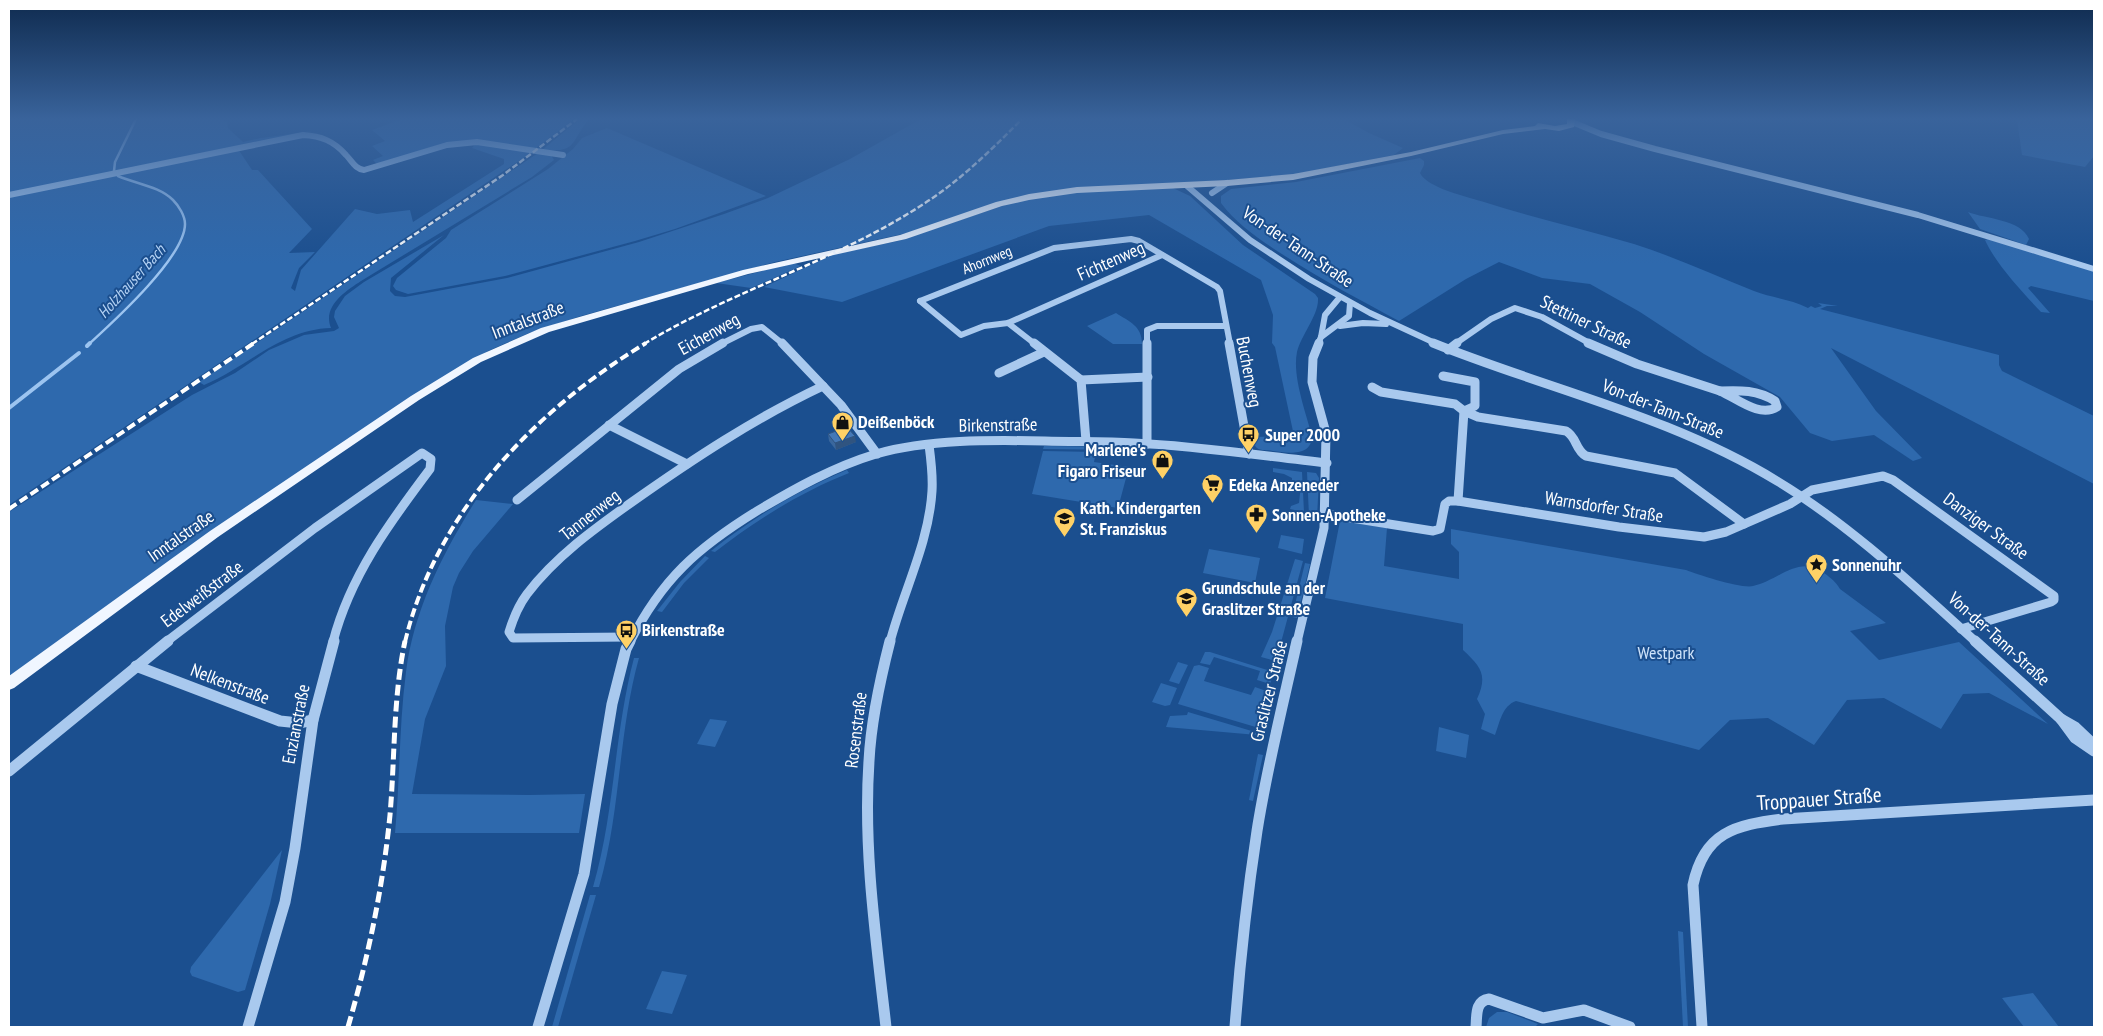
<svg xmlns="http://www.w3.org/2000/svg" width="2103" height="1036" viewBox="0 0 2103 1036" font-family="'PT Sans Narrow',sans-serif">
  <rect width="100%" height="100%" fill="#1b4f8f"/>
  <g fill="#2e69ad">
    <polygon points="11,119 220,119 227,122 228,128 243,142 261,138 313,131 9,193 9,123"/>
    <polygon points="402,119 574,119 535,149 473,140 379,166 373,160 383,156 372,146 385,141 372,130"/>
    <path d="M580,119H589C570,142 578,153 542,150Z"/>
    <polygon points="921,119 1344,119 1369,133 1403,148 1394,155 1291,175 1027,195 907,233 775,262 581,316 529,333 488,351 39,656 9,678 9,512 192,395 235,373 269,350 304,335 334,331 339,328 334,317 335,311 345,296 364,282 444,235 391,278 390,291 395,296 405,297 507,278 639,242 724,214 768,198 850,159"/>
    <polygon points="2017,119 2094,119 2094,156 2085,167 2022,155"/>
    <polygon points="607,128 766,196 675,229 635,241 505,276 408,294 396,290 393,286 397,278 446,238 451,230 548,169 573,149 582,138"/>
    <polygon points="476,143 532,152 9,505 9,196 238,149 252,170 258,170 312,229 289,253 315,252 299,268 291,288 295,291 301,270 355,209 377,214 410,210 413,222 504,164 504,159 472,148"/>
    <path d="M538,153L551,155L554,160L532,177L361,281C346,291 322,306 331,328C282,329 247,367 204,385L199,382Z"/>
    <path d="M1420,158L1424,161V165L1420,173C1427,188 1468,197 1484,202C1534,218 1584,229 1634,244C1675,257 1714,275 1754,291C1772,298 1791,299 1808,308L1811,306L1815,308L1822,306L1818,303L1838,306H1827L1820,309L1999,355V365L2002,371L2094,416V484L1831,348L1876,411L1922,458L1913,461L1874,435L1832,441L1810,433L1780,397L1704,354L1640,312L1590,284L1542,278L1499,262L1466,279L1399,321C1360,300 1322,280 1285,256C1262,241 1237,225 1221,203V196L1231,189L1296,182Z"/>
    <path d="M1173,188L1190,196L1243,245L1315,294L1318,298C1319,315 1301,335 1297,352C1292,376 1306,413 1312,436C1312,457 1287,453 1273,451C1269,450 1261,451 1257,448C1254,446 1254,441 1253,437L1294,436L1275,347L1272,343L1273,315L1261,280L1149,215L1049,226L842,302L764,287L834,254L898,241L1017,201L1077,192Z"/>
    <path d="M1968,212C1985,219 2021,219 2029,239L2026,245L1980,229Z"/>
    <path d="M1988,239L2094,271V301L2031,286L2028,288L2050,313L2041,312C2024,294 1995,263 1985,240Z"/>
    <polygon points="793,263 801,266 751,288 716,283"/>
    <path d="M1116,313C1130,322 1142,326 1142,344H1113L1087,326Z"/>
    <polygon points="1044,446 1132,447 1133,448 1131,450 1043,449"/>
    <polygon points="1043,451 1096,452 1094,462 1129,467 1118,508 1032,494"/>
    <polygon points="1273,468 1302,472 1304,512 1290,509 1291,506 1299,503 1301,484 1292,484 1292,478 1284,474 1273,472"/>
    <path d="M847,470L849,473C801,492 756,520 715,552L711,551C752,518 799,490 847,470Z"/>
    <polygon points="1307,472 1316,473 1319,478 1317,518 1309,516"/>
    <path d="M476,500L513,504L473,551L459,573L453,587L445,626L446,666L425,719L412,794L529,795L585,794L579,833H395C400,780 399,725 406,672C414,609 443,553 476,500Z"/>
    <path d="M1340,521L1387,528L1384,566L1459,579V552L1451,544V529L1686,570C1699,575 1742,589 1753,586C1778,581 1799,554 1824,573C1831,578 1836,582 1840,589L1886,623L1850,631L1879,660L1959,642L2048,724L1989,693L1963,694L1941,729L1884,698L1847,700L1814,745L1768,718L1730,720L1699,750L1516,701C1502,706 1500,722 1495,735L1481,729L1485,714L1477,699C1488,675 1481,667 1463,650V624L1325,598Z"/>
    <polygon points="1281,535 1304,539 1302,554 1278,548"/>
    <polygon points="1209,549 1260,558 1255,583 1203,573"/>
    <polygon points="705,556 709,558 684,583 662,612 657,611 680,582"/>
    <polygon points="1295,559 1303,561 1276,661 1261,657 1272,632"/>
    <polygon points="1305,563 1310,564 1297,618 1292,617"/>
    <polygon points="1205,652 1210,652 1274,672 1270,684 1257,680 1260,671 1214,657 1210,665 1200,663"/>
    <path d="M634,658H639C618,733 621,812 599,887H593C615,812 614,733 634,658Z"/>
    <polygon points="1178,662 1188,665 1179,684 1169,681"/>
    <polygon points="1199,665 1209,668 1204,681 1251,695 1255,687 1269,692 1259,728 1178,704 1194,666"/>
    <polygon points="1161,683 1177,688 1170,705 1165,706 1152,702"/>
    <polygon points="1188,712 1255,732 1257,735 1166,727 1170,716 1187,715"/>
    <polygon points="710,719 727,721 715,747 697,744"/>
    <polygon points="1439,727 1469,735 1466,758 1436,751"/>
    <polygon points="1258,754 1263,755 1253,801 1249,800"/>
    <polygon points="282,850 270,904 245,990 238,992 192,976 190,972 191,967"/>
    <polygon points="590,895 596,895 558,1027 552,1027"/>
    <polygon points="1678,931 1683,932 1688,1027 1683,1027"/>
    <polygon points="662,971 687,975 672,1014 646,1009"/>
    <polygon points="2033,993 2059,1027 2024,1027 2002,998"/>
    <polygon points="1497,1012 1507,1012 1538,1024 1535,1027 1486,1027 1489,1018"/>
  </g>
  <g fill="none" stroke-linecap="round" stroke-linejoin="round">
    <g stroke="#9cc4f0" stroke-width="2.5">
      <polyline points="114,171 115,162 136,119"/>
      <path d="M89,344C113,322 185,257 185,224C185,216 179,206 173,200C159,186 136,184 118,176"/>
    </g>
    <g stroke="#9cc4f0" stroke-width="4">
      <polyline points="87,346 90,343"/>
      <polyline points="9,408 79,353"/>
    </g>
    <g stroke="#a9c9ee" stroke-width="6">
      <polyline points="1572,122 1601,134 1655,149 1918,215 2094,269"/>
      <polyline points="1187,186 1250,240 1309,279 1370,313 1437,344"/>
      <polyline points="1212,193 1227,183"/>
      <path d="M9,195L303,135C321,136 334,141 346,155C352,161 355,169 364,170L447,145L477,142L563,155"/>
      <polyline points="920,301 1054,248 1131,239 1139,241 1217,287 1220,291 1230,344"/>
      <polyline points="920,301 961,335 984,326 1008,323 1162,255"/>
      <polyline points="1008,323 1035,344"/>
      <polyline points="1340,326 1363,323 1386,324"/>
      <polyline points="1321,337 1325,315 1340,297"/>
      <polyline points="721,344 751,329 762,327 783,344"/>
      <polyline points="1147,344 1147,330 1157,326 1224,326"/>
      <polyline points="1318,344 1321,337 1349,316 1350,303"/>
      <polyline points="1455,344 1491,319 1515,308 1542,317 1591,344"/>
    </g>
    <g stroke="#a9c9ee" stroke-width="9">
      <polyline points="782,343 841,405 877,454"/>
      <polyline points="1034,343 1081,380 1086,441"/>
      <polyline points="1147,343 1147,444"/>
      <polyline points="1229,343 1249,454"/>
      <path d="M1433,343C1547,389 1671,416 1777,481C1850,525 1913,585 1976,642"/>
      <polyline points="1588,343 1637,364 1720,391"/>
      <polyline points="1448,350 1457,343"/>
      <polyline points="999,373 1044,352"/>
      <polyline points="1081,380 1148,377"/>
      <polyline points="1372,387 1381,392 1455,404 1464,411 1475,406 1475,382 1443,376"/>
      <path d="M1720,391C1740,390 1758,390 1775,401L1777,407C1759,418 1737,398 1720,391Z"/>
      <polyline points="609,425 687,464"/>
      <polyline points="517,500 679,369 723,343"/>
      <path d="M1458,501L1464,411L1478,417L1566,431C1577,437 1575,450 1586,456L1675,473L1744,524"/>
      <polyline points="1326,514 1433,531 1440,529 1445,504 1449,501 1458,501 1619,527 1704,537 1726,532 1790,504 1812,490 1883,476 1893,480 2054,596 2054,600 2051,602 1961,629"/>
      <path d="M630,637L513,638L509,632C513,619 518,606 527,594C555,557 594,529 632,502C693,459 755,418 823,386"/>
      <path d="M166,642L315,528L422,453L431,459L430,469C390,522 350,576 333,642"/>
      <path d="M630,642C662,579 697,548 757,511C794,489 833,467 876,454C928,439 991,440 1045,441C1075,442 1105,441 1134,443C1198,446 1263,456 1327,463"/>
      <path d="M890,642C903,592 929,543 932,491C933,475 931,460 929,445"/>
      <polyline points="1297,642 1324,528 1326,433 1312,382 1313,358 1319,343"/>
    </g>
    <g stroke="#a9c9ee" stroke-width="11">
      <polyline points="1975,641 2061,719 2075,727 2094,745"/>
      <polyline points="136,666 280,721 299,723 313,720"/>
      <polyline points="2061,719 2075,738 2094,751"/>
      <polyline points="9,771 168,641"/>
      <polyline points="248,1027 285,902 295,848 313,720 334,641"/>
      <polyline points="538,1027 584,874 612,704 626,649 630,641"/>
      <path d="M886,1027C876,939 863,849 869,761C871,720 880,680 890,641"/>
      <path d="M1235,1027C1240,961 1247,896 1257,831C1267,767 1283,704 1297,641"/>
      <path d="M1476,1027C1477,1015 1475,1001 1489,999L1543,1018L1584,1010L1630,1027"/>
      <path d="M1702,1027L1693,885C1704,832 1735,825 1783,819L2094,800"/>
    </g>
    <polygon fill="#f0f6ff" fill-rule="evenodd" points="1567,119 1575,119 1574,127 1559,131 1545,129 1503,134 1411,156 1293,180 1227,186 1077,193 1029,200 1002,206 906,239 748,274 549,332 481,362 419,400 218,537 14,688 9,690 9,676 210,531 411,396 473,358 541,328 743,270 900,235 996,202 1029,194 1077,187 1227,180 1293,174 1411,152 1503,130 1535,126 1538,123 1555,126 1567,124"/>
    <g stroke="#fff" stroke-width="2.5" stroke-dasharray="6 2.5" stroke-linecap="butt">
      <polyline points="252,344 503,175 577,119"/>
      <path d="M644,344C733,290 837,261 925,203C961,180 992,149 1022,119"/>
    </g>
    <g stroke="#fff" stroke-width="4" stroke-dasharray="9 4" stroke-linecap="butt">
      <polyline points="9,509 254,343"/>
      <path d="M405,642C436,512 534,411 646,343"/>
    </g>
    <path stroke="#fff" stroke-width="5" stroke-dasharray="11 5" stroke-linecap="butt" d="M348,1027C368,958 383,887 390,815C395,757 393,698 405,641"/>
  </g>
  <polygon fill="#3a679d" points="828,434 856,442 836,450 829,441"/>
  <polygon fill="#305480" points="855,436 856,442 836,450 835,443"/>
  <polygon fill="#4478b7" stroke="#305480" points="847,427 855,436 835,443 828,434"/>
  <linearGradient id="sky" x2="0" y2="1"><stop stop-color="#0f2b4f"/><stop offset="0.45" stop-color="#39639b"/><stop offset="1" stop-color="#39639b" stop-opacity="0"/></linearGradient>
  <rect width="2103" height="264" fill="url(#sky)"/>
  <defs>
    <symbol id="shop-pin" viewBox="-11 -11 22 30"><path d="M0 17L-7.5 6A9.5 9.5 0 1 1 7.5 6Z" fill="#ffd166" stroke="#1b4f8f"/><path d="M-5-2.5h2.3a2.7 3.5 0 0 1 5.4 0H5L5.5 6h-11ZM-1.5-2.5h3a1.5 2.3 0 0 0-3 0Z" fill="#111"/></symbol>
    <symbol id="bus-pin" viewBox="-11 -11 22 30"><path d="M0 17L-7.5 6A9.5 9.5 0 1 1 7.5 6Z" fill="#ffd166" stroke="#1b4f8f"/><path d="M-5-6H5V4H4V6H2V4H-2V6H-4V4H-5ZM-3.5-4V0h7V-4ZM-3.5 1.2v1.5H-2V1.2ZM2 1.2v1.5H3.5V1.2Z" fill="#111"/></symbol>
    <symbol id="supermarket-pin" viewBox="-11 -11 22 30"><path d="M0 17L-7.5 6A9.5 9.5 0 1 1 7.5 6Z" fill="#ffd166" stroke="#1b4f8f"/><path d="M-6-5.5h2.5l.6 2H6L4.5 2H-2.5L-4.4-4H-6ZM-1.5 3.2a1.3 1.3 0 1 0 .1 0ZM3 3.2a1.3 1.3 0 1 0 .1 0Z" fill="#111"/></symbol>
    <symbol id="pharmacy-pin" viewBox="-11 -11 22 30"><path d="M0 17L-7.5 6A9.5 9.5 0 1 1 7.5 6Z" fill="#ffd166" stroke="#1b4f8f"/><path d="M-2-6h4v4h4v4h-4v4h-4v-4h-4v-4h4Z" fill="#111"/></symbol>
    <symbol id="school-pin" viewBox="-11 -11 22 30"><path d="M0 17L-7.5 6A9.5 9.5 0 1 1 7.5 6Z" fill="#ffd166" stroke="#1b4f8f"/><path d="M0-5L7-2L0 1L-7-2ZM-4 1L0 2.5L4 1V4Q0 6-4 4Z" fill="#111"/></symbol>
    <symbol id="sight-pin" viewBox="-11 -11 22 30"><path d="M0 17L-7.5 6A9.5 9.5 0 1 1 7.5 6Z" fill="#ffd166" stroke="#1b4f8f"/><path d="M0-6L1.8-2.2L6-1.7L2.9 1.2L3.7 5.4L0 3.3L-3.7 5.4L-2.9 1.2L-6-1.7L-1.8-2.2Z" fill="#111"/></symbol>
  </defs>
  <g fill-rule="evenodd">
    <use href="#shop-pin" x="830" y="410" width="25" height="34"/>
    <use href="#bus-pin" x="1236" y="422" width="25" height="34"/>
    <use href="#shop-pin" x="1150" y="448" width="25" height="34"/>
    <use href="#supermarket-pin" x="1200" y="472" width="25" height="34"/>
    <use href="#pharmacy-pin" x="1244" y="502" width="25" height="34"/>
    <use href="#school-pin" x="1052" y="506" width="25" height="34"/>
    <use href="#sight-pin" x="1804" y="552" width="25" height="34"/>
    <use href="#school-pin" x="1174" y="586" width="25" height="34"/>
    <use href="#bus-pin" x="614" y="618" width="25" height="34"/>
  </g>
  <g text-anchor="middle" stroke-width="4" stroke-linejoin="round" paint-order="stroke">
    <g font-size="15" fill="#fff" stroke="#1b4f8f">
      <text transform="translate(987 260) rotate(-22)" y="5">Ahornweg</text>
    </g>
    <g font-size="16" font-style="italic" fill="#b5d3f5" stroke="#1b4f8f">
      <text transform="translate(131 281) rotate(-48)" y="6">Holzhauser Bach</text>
    </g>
    <g font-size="18" fill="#fff" stroke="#1b4f8f">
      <text transform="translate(1298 247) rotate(34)" y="6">Von-der-Tann-Straße</text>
      <text transform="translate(1111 261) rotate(-24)" y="6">Fichtenweg</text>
      <text transform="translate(528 320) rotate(-21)" y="6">Inntalstraße</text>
      <text transform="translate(1586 322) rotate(26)" y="6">Stettiner Straße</text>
      <text transform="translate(709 334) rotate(-29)" y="6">Eichenweg</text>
      <text transform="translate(1249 372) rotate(79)" y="6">Buchenweg</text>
      <text transform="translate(1663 409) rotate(22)" y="6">Von-der-Tann-Straße</text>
      <text transform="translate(998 425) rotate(-1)" y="6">Birkenstraße</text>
      <text transform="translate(1604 507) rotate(9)" y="6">Warnsdorfer Straße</text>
      <text transform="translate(590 515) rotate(-38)" y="6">Tannenweg</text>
      <text transform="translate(1986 526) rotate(36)" y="6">Danziger Straße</text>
      <text transform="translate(181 536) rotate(-35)" y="6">Inntalstraße</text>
      <text transform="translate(202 594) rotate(-37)" y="6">Edelweißstraße</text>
      <text transform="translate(1999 639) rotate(42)" y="6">Von-der-Tann-Straße</text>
      <text transform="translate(230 684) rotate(21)" y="6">Nelkenstraße</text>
      <text transform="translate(1269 691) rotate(-76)" y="6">Graslitzer Straße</text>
      <text transform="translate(296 724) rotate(-79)" y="6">Enzianstraße</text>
      <text transform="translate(856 730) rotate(-83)" y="6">Rosenstraße</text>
    </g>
    <g font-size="18" font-weight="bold" fill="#fff" stroke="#1b4f8f" text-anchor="start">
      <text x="858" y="428">Deißenböck</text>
      <text x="1265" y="441">Super 2000</text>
      <text x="1146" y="456" text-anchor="end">Marlene's<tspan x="1146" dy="21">Figaro Friseur</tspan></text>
      <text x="1229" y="491">Edeka Anzeneder</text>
      <text x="1080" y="514">Kath. Kindergarten<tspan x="1080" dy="21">St. Franziskus</tspan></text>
      <text x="1272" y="521">Sonnen-Apotheke</text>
      <text x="1832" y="571">Sonnenuhr</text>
      <text x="1202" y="594">Grundschule an der<tspan x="1202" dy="21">Graslitzer Straße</tspan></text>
      <text x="642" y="636">Birkenstraße</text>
    </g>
    <g font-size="18" fill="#cfe3fa" stroke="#1b4f8f">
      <text x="1666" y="659">Westpark</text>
    </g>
    <g font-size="21" fill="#fff" stroke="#1b4f8f">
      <text transform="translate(1819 799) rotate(-4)" y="7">Troppauer Straße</text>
    </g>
  </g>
  <rect width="2103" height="1036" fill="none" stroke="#ffffff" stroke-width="20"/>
</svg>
